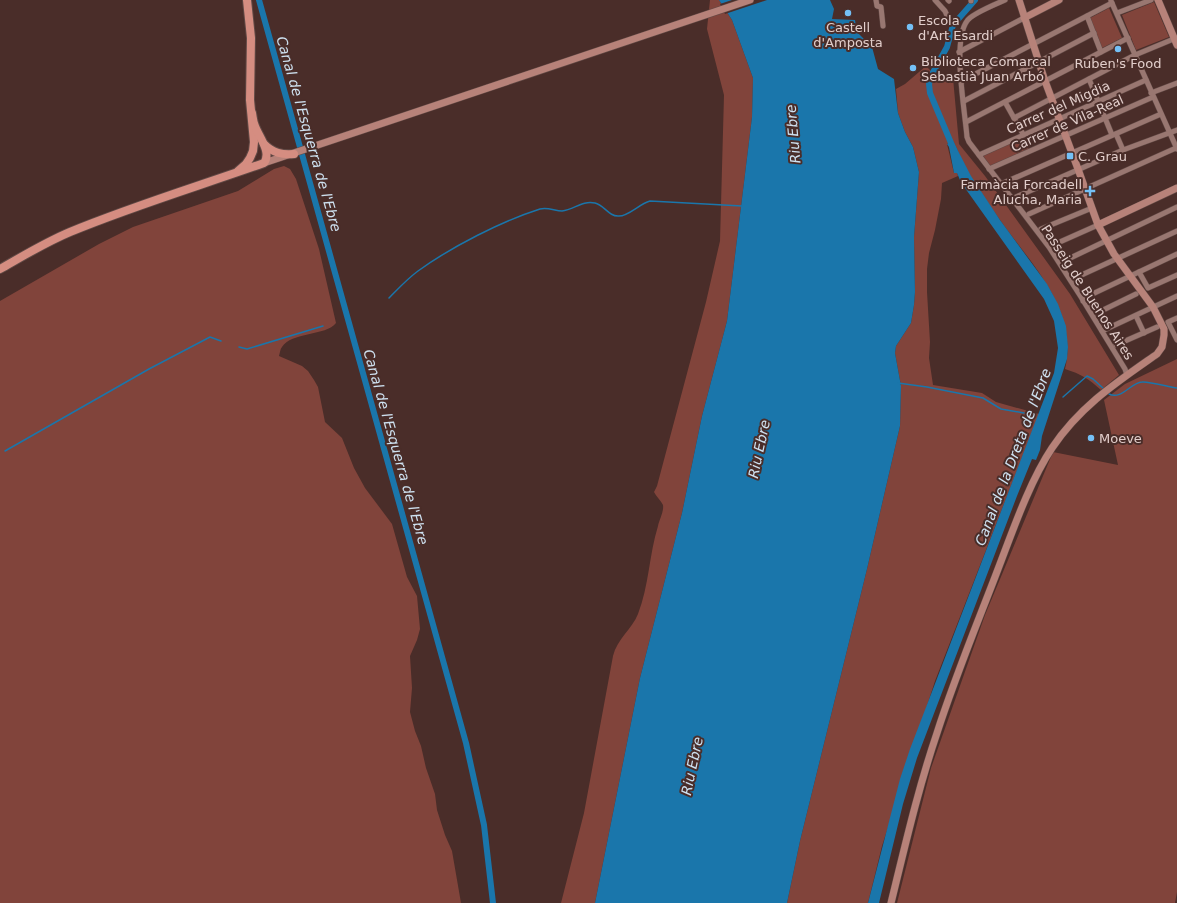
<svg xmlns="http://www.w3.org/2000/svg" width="1177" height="903" viewBox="0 0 1177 903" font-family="'DejaVu Sans',sans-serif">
  <rect width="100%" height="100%" fill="#4a2d29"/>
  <g fill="#81443b">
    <path d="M710,0H719L732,20L753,78L752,117L727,321L702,416L682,513L640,678L595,903H561L584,813L613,656C617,639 632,629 638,614C649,586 649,555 658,526C659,520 664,512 663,505C661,501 656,496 654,492L657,486L706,302L720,241L724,95L707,29Z"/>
    <polygon points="1154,2 1169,37 1136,50 1122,15"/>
    <polygon points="1109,8 1122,38 1102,48 1090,18"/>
    <path d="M926,66L939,79L953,78L959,144L985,176L1070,294L1119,375L1101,390C1089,379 1081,374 1065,369C1079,310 1031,264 1000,220C990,206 980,191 971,177C964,165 959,153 953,141L947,144L954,173L957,172L958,176L942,183L941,199L935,230L929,253L927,269V292L930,342L929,358L933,385L982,393L996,402L1039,414L935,681L882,846L868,903H787L800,841L867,569L900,426L901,386L895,353L896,346L911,323L914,305L915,292L914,237L919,172L913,147L905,132L898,113L896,89L905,84Z"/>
    <polygon points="1023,137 1029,149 990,166 983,156"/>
    <path d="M284,166L290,169L296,179L319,249L336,323C326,336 291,332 282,347C280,349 280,353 279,356L302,366L308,371L314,380L318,387L325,422L342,438L354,468L365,488L392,524L407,577L417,596L420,629L417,640L410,656L412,688L410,712L415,731L421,746L426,768L435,794L437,810L445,835L452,851L461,903H0V301L99,244L133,227L238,191L274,169Z"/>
    <polygon points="1177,359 1177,892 1175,903 897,903 931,768 985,615 1053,452 1118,465 1104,400 1125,384"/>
  </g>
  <g fill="#1a76ab">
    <polygon points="719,0 830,0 834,9 832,19 855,20 857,32 872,47 878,69 894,79 898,113 905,132 913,147 919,172 914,237 915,292 914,305 911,323 896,346 895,353 901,386 900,426 867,569 800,841 787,903 595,903 640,678 682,513 702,416 727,321 752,117 753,78 732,20"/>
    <polygon points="953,141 971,176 1000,220 1047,284 1058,304 1066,326 1068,347 1067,359 1042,436 1040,450 1036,460 1032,459 1017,496 917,758 903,804 879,903 868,903 900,779 910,749 1054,373 1058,348 1054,321 1044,299 965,188 960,180 957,173 954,173 949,147 947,144"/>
  </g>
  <polygon fill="#4a2d29" points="732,0 767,0 725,14 720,4"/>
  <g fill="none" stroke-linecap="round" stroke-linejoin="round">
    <g stroke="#1a76ab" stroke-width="1.5">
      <path d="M389,298C398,289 407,279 418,271C451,247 502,221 540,209C548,207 555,211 562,211C574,210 582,200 595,203C604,205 609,217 619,216C629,216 639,204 650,201L742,206"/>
      <polyline points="239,347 247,349 323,326"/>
      <polyline points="898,383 927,387 983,398 1001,409 1024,413"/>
      <path d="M1109,394C1122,400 1130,383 1142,382C1148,381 1169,387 1177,388"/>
      <polyline points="1063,397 1087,376 1093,379 1104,389"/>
      <polyline points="5,451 149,369 210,337 221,341"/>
    </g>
    <g stroke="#1a76ab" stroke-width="6">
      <polyline points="259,0 466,743 484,825 493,903"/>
      <polyline points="954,150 930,93 929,84 931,76 947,47 953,25 975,0"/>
    </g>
    <defs>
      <g id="street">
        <polyline points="876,0 877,6 881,7 883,26"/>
        <polyline points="935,0 945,11 949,20"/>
        <polyline points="948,0 949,1"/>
        <polyline points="971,0 971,1"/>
        <path d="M1005,0C996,4 971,14 967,21C952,41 965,111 967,137L969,142L1049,247L1081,297L1125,369L1127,375"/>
        <polyline points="1111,1 1177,149"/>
        <polyline points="1117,13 1151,0"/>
        <polyline points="1087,16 1101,52"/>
        <polyline points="959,52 1024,18"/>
        <polyline points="1089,79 1112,135"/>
        <polyline points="962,81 1112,3"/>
        <polyline points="1151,93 1177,83"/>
        <polyline points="964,101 1094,33"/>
        <polyline points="1005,102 1023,134"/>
        <polyline points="1014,118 1135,55 1176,38"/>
        <polyline points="966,122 1128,38"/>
        <polyline points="1116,134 1123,150"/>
        <polyline points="979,155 1146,80"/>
        <polyline points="989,169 1153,97"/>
        <polyline points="1001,184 1161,114"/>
        <polyline points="1016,197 1123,150 1177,130"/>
        <polyline points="1029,214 1176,148"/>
        <polyline points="1041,229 1092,208"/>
        <polyline points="1053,245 1098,225"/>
        <polyline points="1064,261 1177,207"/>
        <polyline points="1139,272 1148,288 1177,275"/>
        <polyline points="1075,278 1177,231"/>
        <polyline points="1086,297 1177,254"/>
        <polyline points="1083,301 1089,301 1097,313 1136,294"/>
        <polyline points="1136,316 1144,333"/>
        <polyline points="1177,318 1168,322 1177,340"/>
        <polyline points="1102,331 1177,296"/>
        <polyline points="1116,345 1157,327"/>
      </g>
      <g id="secondary">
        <polyline points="1158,0 1177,45"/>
        <polyline points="1024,18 1059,0"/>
        <polyline points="264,163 750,0"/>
        <polyline points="1098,225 1177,188"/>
        <path d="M891,903C905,846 918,789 937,733C954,680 975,629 995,577C1011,536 1028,484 1052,448C1080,406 1117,382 1157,354L1162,347L1164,335V329L1153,307L1114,254L1098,225L1078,169L1045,81L1019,0"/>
      </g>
      <g id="primary">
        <path d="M264,144C273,153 282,155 294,154"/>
        <polyline points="238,171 246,164 250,158 253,151 254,142 250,100 251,38 247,0"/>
        <path d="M0,269C23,256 46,242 70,232C133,206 199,186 264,163C272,152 259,137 255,126C253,122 253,118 252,113"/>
      </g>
    </defs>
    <use href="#street" stroke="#614945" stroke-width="6"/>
    <use href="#secondary" stroke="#614945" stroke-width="8"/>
    <use href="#primary" stroke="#614945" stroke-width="10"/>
    <use href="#street" stroke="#997771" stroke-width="5"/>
    <use href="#secondary" stroke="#b78279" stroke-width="7"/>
    <use href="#primary" stroke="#d58d81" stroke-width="8"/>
  </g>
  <g fill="#74c0f6" stroke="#4a2d29" stroke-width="1.5">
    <circle cx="848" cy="13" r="4"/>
    <circle cx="910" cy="27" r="4"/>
    <circle cx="1118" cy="49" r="4"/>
    <circle cx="913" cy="68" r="4"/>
    <rect x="1066" y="152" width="8" height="8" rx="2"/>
    <path d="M1088 185h4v4h4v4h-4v4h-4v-4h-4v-4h4z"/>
    <circle cx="1091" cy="438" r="4"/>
  </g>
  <g text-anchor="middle" stroke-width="4" stroke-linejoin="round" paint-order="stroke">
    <g font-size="13" fill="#e2cecb" stroke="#4a2d29" text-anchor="start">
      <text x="918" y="25">Escola<tspan x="918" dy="15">d'Art Esardi</tspan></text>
      <text x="848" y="32" text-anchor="middle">Castell<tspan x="848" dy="15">d'Amposta</tspan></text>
      <text x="921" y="66">Biblioteca Comarcal<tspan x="921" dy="15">Sebastià Juan Arbó</tspan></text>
      <text x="1118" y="68" text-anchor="middle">Ruben's Food</text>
      <text x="1078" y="161">C. Grau</text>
      <text x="1082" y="189" text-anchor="end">Farmàcia Forcadell<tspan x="1082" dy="15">Alucha, Maria</tspan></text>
      <text x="1099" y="443">Moeve</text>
    </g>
    <g font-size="13" fill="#e2cecb" stroke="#4a2d29">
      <text transform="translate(1058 107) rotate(-24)" y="5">Carrer del Migdia</text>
      <text transform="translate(1067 123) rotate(-24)" y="5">Carrer de Vila-Real</text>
      <text transform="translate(1088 292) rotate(57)" y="5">Passeig de Buenos Aires</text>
    </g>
    <g font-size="14" font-style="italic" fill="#cee1f0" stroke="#4a2d29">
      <text transform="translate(309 134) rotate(74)" y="5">Canal de l'Esquerra de l'Ebre</text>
      <text transform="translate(793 134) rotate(-95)" y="5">Riu Ebre</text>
      <text transform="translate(396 447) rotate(74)" y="5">Canal de l'Esquerra de l'Ebre</text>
      <text transform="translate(759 449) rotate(-78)" y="5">Riu Ebre</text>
      <text transform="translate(1013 457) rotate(-69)" y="5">Canal de la Dreta de l'Ebre</text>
      <text transform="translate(692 766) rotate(-78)" y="5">Riu Ebre</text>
    </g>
  </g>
</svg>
